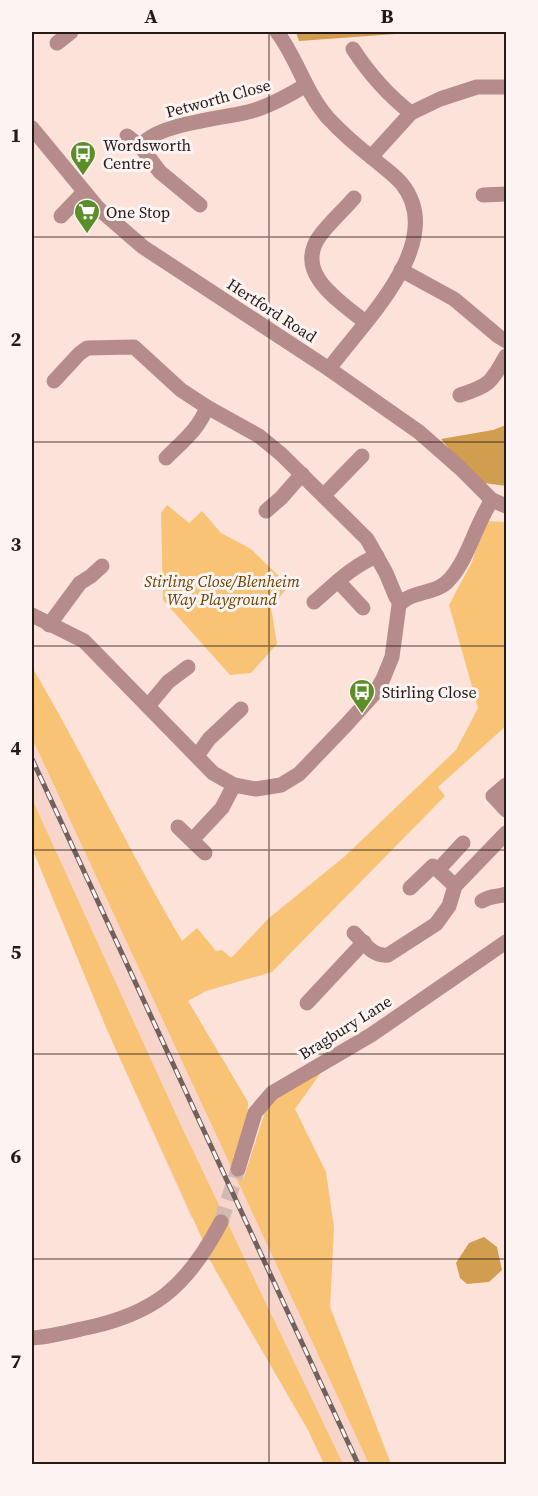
<svg xmlns="http://www.w3.org/2000/svg" width="538" height="1496" viewBox="0 0 538 1496" font-family="'Source Serif 4',serif">
  <rect width="100%" height="100%" fill="#fde2da"/>
  <polygon fill="#f7d5cb" points="32,705 188,1001 248,1102 238,1149 233,1157 243,1180 330,1307 391,1464 324,1464 308,1430 214,1269 223,1227 191,1218 108,1032 32,848"/>
  <g fill="#f9c375">
    <polygon points="167,505 189,523 202,511 221,533 251,549 289,586 271,607 277,644 251,673 230,675 163,600 161,513"/>
    <path d="M485,521L506,522V726L438,787L445,796L272,972L206,991L188,1001L248,1102C248,1121 243,1141 233,1157L243,1180L265,1112L271,1102L325,1067L295,1109L326,1172L334,1228L330,1307L391,1464H369L32,738V667C85,757 129,851 182,941L197,928L216,951L222,950L231,958L269,918L344,857L456,750L478,708L449,605L472,562Z"/>
    <polygon points="32,799 184,1132 343,1464 324,1464 308,1430 207,1255 204,1243 108,1032 32,848"/>
  </g>
  <g fill="#d19d4e">
    <polygon points="296,32 423,32 299,41"/>
    <polygon points="506,425 506,486 477,482 441,439 493,430"/>
    <polygon points="484,1237 497,1247 502,1270 489,1282 467,1284 460,1278 456,1263 469,1243"/>
  </g>
  <g fill="none" stroke-linecap="round" stroke-linejoin="round">
    <polyline stroke="#d2bab3" stroke-width="15" stroke-dasharray="15 8" stroke-linecap="butt" points="221,1222 238,1169"/>
    <g stroke="#b58b8b" stroke-width="15">
      <path d="M277,32C297,58 305,92 328,118C342,133 358,147 375,160C384,168 395,175 402,184C449,243 361,324 329,369"/>
      <polyline points="57,43 71,32"/>
      <path d="M353,49C368,72 389,96 411,113"/>
      <polyline points="32,128 98,208 143,247 329,369 419,432 460,468 492,500 506,506"/>
      <polyline points="127,136 141,147"/>
      <polyline points="371,157 411,113 440,99 477,87 506,87"/>
      <polyline points="483,195 506,194"/>
      <path d="M354,198C343,211 329,223 319,237C294,274 340,301 365,322"/>
      <path d="M200,205L160,172L141,147C151,124 228,118 252,111C272,105 288,96 306,85"/>
      <polyline points="61,216 84,192"/>
      <polyline points="401,270 454,299 498,336 506,341"/>
      <polyline points="54,381 79,354 87,348 134,347 181,390 207,407 259,436 281,454 367,539 386,573 396,597 400,602"/>
      <path d="M460,395C489,386 491,383 506,356"/>
      <path d="M166,458C182,442 199,429 207,407"/>
      <polyline points="324,495 362,456"/>
      <polyline points="266,511 281,498 302,474"/>
      <polyline points="338,581 363,608"/>
      <path d="M314,602C335,584 352,566 377,556"/>
      <path d="M32,615L84,641L213,773L234,785L256,789L281,785L299,774L346,725L375,693L383,679L392,657L399,605C411,590 436,595 449,580C469,558 475,525 492,500"/>
      <polyline points="49,625 80,583 91,576 102,566"/>
      <polyline points="148,706 168,682 188,667"/>
      <polyline points="197,756 209,739 241,709"/>
      <polyline points="506,785 493,796 506,810"/>
      <polyline points="178,827 205,853"/>
      <polyline points="193,839 222,808 234,785"/>
      <polyline points="455,886 438,870 463,843"/>
      <polyline points="410,888 433,866 438,870"/>
      <path d="M482,901C493,894 496,898 506,894"/>
      <path d="M354,933C364,943 373,957 388,955L436,924L449,906L455,886L506,833"/>
      <polyline points="307,1003 364,942"/>
      <polyline points="238,1169 255,1113 272,1093 371,1035 506,942"/>
      <path d="M32,1338C48,1337 65,1333 81,1329C154,1315 187,1287 221,1222"/>
    </g>
    <defs>
      <polyline id="rail" points="32,759 358,1464"/>
    </defs>
    <use href="#rail" stroke="#71605b" stroke-width="5"/>
    <use href="#rail" stroke="#fbf4f2" stroke-width="3" stroke-dasharray="9" stroke-linecap="butt"/>
  </g>
  <path fill="none" stroke="#261a17" stroke-width="1.5" stroke-opacity="0.55" d="M269,32V1464M32,237H506M32,442H506M32,646H506M32,850H506M32,1054H506M32,1259H506"/>
  <defs>
    <symbol id="bus-pin" viewBox="-11 -11 22 30"><path d="M0 17L-7.5 6A9.5 9.5 0 1 1 7.5 6Z" fill="#5a8e26" stroke="#fbf4f2"/><path d="M-5-6H5V4H4V6H2V4H-2V6H-4V4H-5ZM-3.5-4V0h7V-4ZM-3.5 1.2v1.5H-2V1.2ZM2 1.2v1.5H3.5V1.2Z" fill="#fff"/></symbol>
    <symbol id="supermarket-pin" viewBox="-11 -11 22 30"><path d="M0 17L-7.5 6A9.5 9.5 0 1 1 7.5 6Z" fill="#5a8e26" stroke="#fbf4f2"/><path d="M-6-5.5h2.5l.6 2H6L4.5 2H-2.5L-4.4-4H-6ZM-1.5 3.2a1.3 1.3 0 1 0 .1 0ZM3 3.2a1.3 1.3 0 1 0 .1 0Z" fill="#fff"/></symbol>
  </defs>
  <g fill-rule="evenodd">
    <use href="#bus-pin" x="68" y="139" width="30" height="40"/>
    <use href="#supermarket-pin" x="72" y="197" width="30" height="40"/>
    <use href="#bus-pin" x="347" y="677" width="30" height="40"/>
  </g>
  <g text-anchor="middle" stroke-width="6" stroke-linejoin="round" paint-order="stroke">
    <g font-size="16" fill="#261a17" stroke="#fbf4f2">
      <text transform="translate(218 98) rotate(-15)" y="6">Petworth Close</text>
      <text transform="translate(272 310) rotate(33)" y="6">Hertford Road</text>
      <text transform="translate(345 1027) rotate(-32)" y="6">Bragbury Lane</text>
    </g>
    <g font-size="16" fill="#261a17" stroke="#fbf4f2" text-anchor="start">
      <text x="103" y="151">Wordsworth<tspan x="103" dy="18">Centre</tspan></text>
      <text x="106" y="218">One Stop</text>
      <text x="382" y="698">Stirling Close</text>
    </g>
    <g font-size="16" font-style="italic" fill="#664301" stroke="#fbf4f2">
      <text x="222" y="587">Stirling Close/Blenheim<tspan x="222" dy="18">Way Playground</tspan></text>
    </g>
  </g>
  <rect width="538" height="1496" fill="none" stroke="#fbf4f2" stroke-width="66"/>
  <rect x="33" y="33" width="472" height="1430" fill="none" stroke="#261a17" stroke-width="2"/>
  <g font-size="20" text-anchor="middle" font-weight="bold" fill="#261a17">
    <text x="151" y="23">A</text>
    <text x="387" y="23">B</text>
    <text x="16" y="142">1</text>
    <text x="16" y="346">2</text>
    <text x="16" y="551">3</text>
    <text x="16" y="755">4</text>
    <text x="16" y="959">5</text>
    <text x="16" y="1163">6</text>
    <text x="16" y="1368">7</text>
  </g>
</svg>
